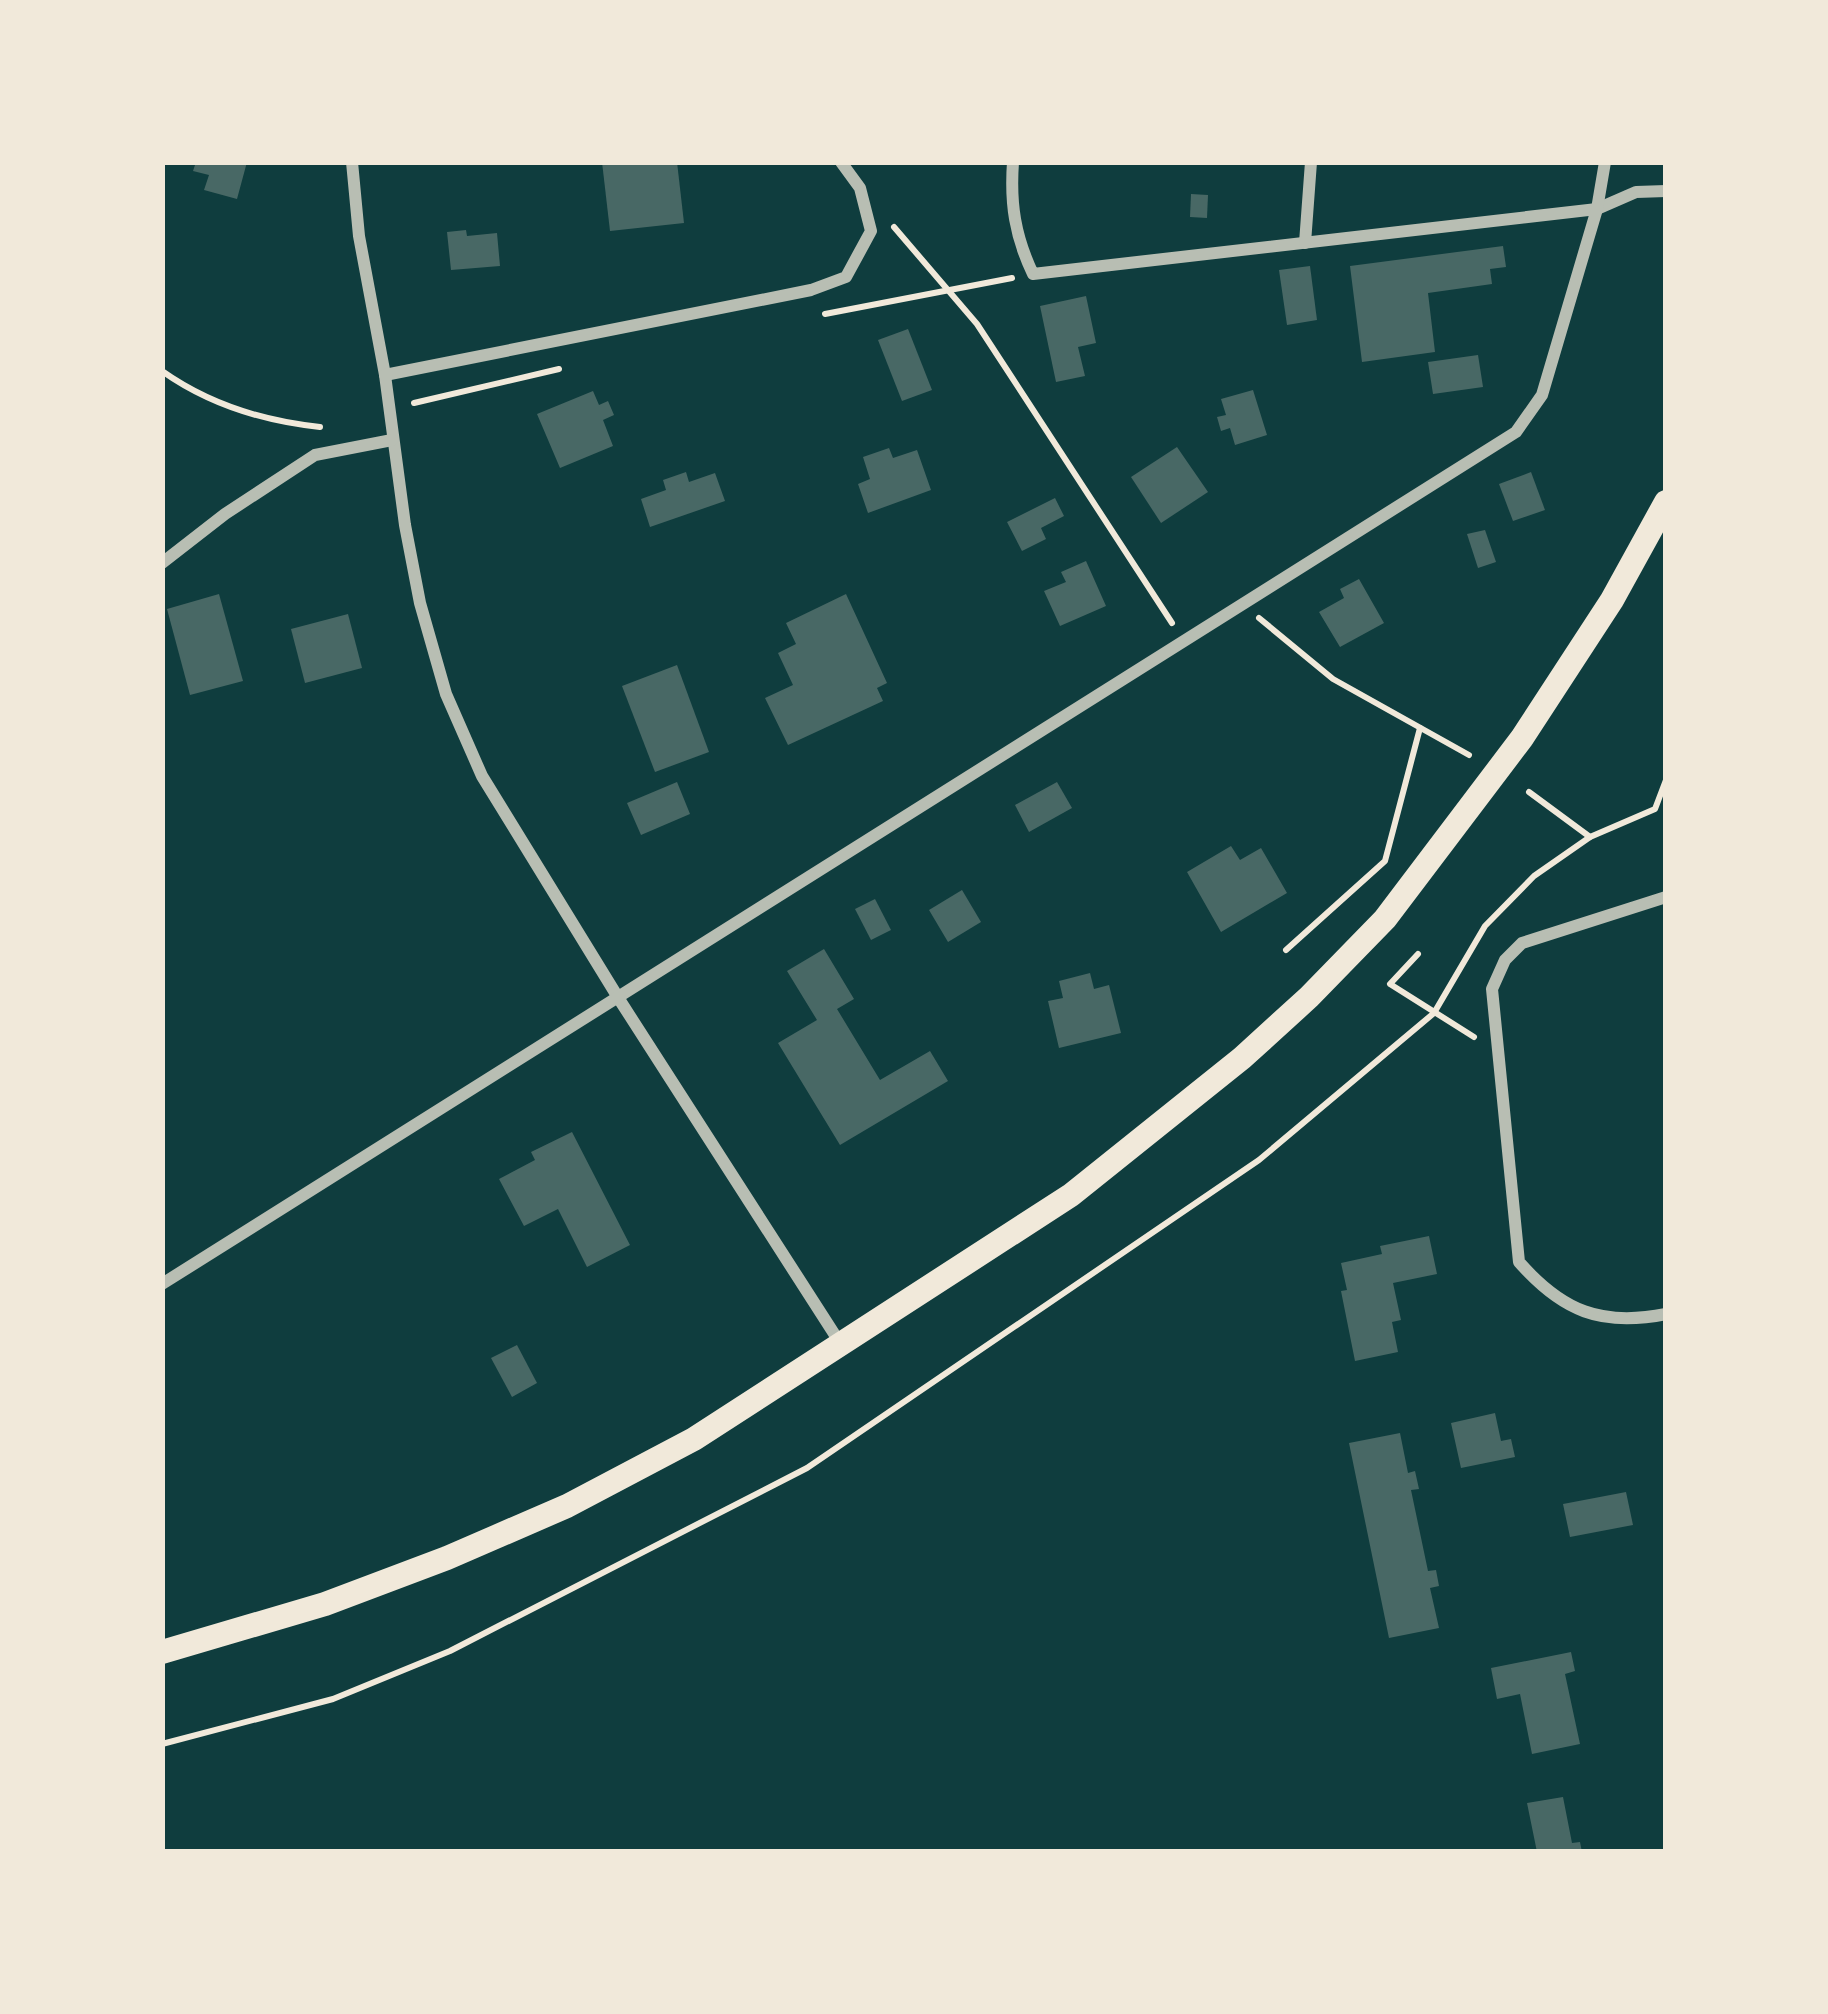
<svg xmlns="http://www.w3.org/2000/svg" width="1828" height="2014" viewBox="0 0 1828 2014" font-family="'Libre Baskerville',serif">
  <rect width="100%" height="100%" fill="#0f3d3e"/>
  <g fill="#486865">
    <polygon points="196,162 247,162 237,199 204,190 209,175 193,171"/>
    <polygon points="602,162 677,162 684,223 610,231"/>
    <polygon points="1191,194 1208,195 1207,218 1190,217"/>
    <polygon points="466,230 467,236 497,233 500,266 451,270 447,232"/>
    <polygon points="1503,246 1506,267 1490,269 1492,284 1428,293 1435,352 1362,362 1350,266"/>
    <polygon points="1310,266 1317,320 1287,325 1279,270"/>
    <polygon points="1086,296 1096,343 1078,347 1085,376 1056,382 1040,306"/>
    <polygon points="908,329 932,390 902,401 878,340"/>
    <polygon points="1478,355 1483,387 1433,394 1428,362"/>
    <polygon points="1253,390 1267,435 1235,445 1230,428 1221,431 1217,417 1226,415 1221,399"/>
    <polygon points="593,391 599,405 608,401 614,415 603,420 613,446 560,468 537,414"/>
    <polygon points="1177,447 1208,492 1161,523 1131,477"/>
    <polygon points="889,448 893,458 917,450 931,490 868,513 858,484 870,479 863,457"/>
    <polygon points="686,472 689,482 715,473 725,501 650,527 641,499 666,490 663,480"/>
    <polygon points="1531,472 1545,510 1513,521 1499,484"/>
    <polygon points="1055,498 1064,516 1041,528 1046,539 1022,551 1007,522"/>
    <polygon points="1485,530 1496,562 1478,568 1467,534"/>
    <polygon points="1086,561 1106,606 1060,626 1044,591 1066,582 1061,572"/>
    <polygon points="1359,579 1384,623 1340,647 1319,612 1344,598 1340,589"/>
    <polygon points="219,594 243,681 190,695 167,609"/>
    <polygon points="846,594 887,683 877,688 883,701 788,745 765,698 793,685 778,653 796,644 786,623"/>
    <polygon points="348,614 362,668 305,683 291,629"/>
    <polygon points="677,665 709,752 655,772 622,686"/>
    <polygon points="677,782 690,814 641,835 627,803"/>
    <polygon points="1057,782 1072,808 1029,832 1015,805"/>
    <polygon points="1231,846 1240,860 1261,848 1287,893 1221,932 1187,872"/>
    <polygon points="962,890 981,922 948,942 929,910"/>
    <polygon points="875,899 891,930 871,940 855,909"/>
    <polygon points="824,949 854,999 837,1009 880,1080 930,1051 948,1081 840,1145 778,1043 817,1020 787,971"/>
    <polygon points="1090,973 1094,989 1109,985 1121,1033 1059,1048 1048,1001 1063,998 1059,981"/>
    <polygon points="572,1132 630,1245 587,1267 558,1209 524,1226 499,1179 535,1160 531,1152"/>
    <polygon points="1429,1236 1437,1274 1393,1283 1401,1320 1392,1322 1398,1352 1355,1361 1341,1291 1347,1290 1341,1263 1382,1254 1380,1246"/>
    <polygon points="517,1345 537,1383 512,1397 491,1358"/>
    <polygon points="1495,1413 1501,1441 1511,1439 1515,1457 1461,1468 1451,1423"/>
    <polygon points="1400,1433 1408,1473 1415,1471 1419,1489 1411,1490 1428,1571 1436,1570 1439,1586 1430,1588 1439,1628 1389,1638 1349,1443"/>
    <polygon points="1626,1492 1633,1525 1570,1537 1563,1504"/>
    <polygon points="1571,1652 1575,1671 1565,1674 1580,1744 1532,1754 1520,1694 1497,1699 1491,1668"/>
    <polygon points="1563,1797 1572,1843 1580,1842 1582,1852 1537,1852 1527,1803"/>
  </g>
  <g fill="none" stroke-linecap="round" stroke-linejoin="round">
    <g stroke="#f1e9da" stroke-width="6">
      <polyline points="894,227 977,324 1172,623"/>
      <polyline points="825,314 1012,278"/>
      <path d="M162,371C210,405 263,421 320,427"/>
      <polyline points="414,403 559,369"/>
      <polyline points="1259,618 1333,679 1469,755"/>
      <polyline points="1529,792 1590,837"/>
      <polyline points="1286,950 1385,861 1420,728"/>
      <polyline points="1418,954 1390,984 1474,1037"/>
      <polyline points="162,1744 333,1699 450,1651 807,1468 1259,1160 1434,1013 1485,926 1534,876 1590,837 1655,809 1666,780"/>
    </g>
    <g stroke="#b8beb3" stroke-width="12">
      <polyline points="352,162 359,236 385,375 405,525 420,603 446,694 482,776 619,999 842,1346"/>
      <path d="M1013,162C1010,204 1015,236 1033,274L1597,209L1636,192L1666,191"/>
      <polyline points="1305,243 1311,162"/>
      <polyline points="385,375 811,290 846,277 871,231 860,188 841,162"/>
      <polyline points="162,563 225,514 315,455 392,440"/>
      <path d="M1666,897L1522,943L1505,960L1492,989L1519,1262C1562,1311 1601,1327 1666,1314"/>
      <polyline points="162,1284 1516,432 1542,395 1597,209 1605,162"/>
    </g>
    <polyline stroke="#f1e9da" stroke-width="24" points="162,1652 325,1604 447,1558 567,1506 694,1439 1071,1195 1242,1058 1309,997 1385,919 1522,738 1612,600 1666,502"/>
  </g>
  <rect width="1828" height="2014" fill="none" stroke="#f1e9da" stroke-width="330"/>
</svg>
